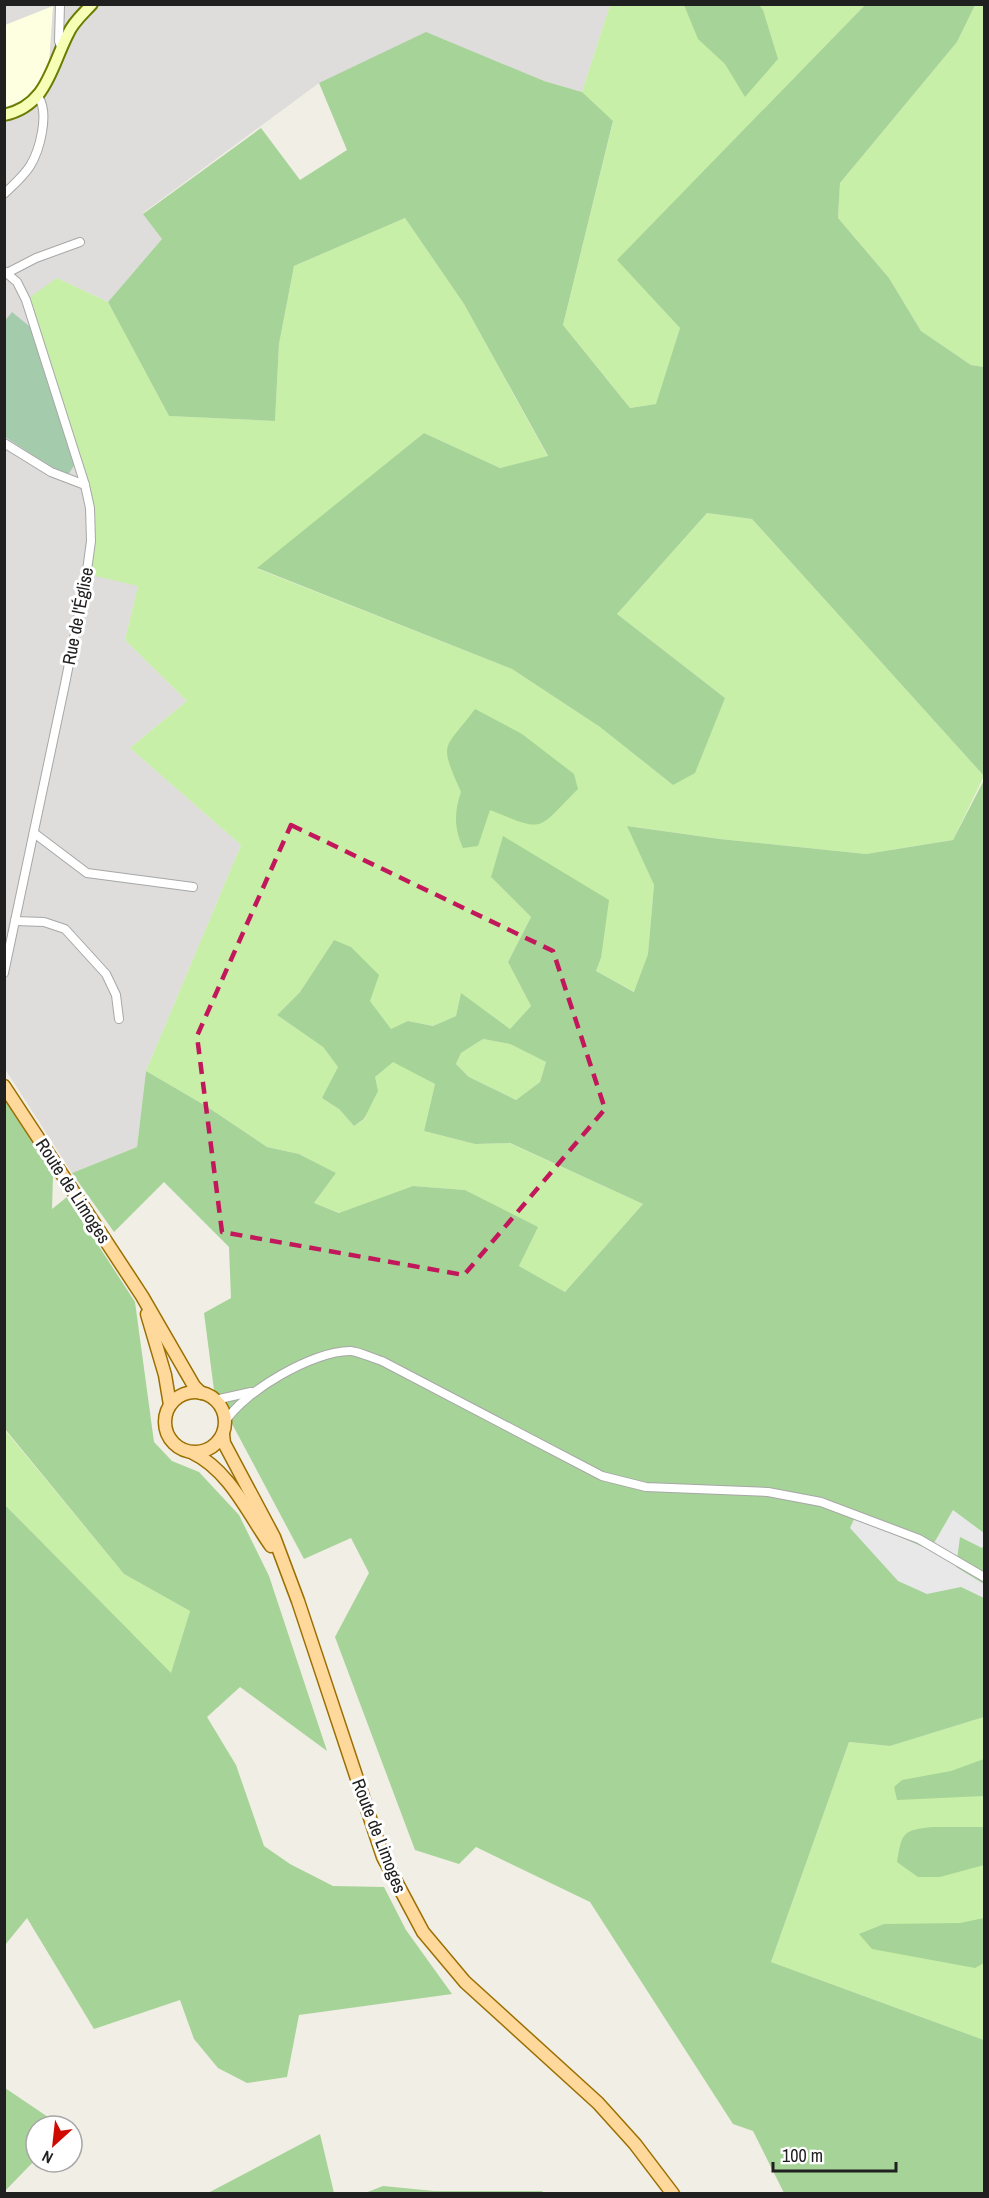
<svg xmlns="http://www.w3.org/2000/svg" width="989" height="2198" viewBox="0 0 989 2198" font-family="'Archivo Narrow',sans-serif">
  <rect width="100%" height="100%" fill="#f1eee5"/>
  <polygon fill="#dedddc" points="5,5 610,5 582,92 544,81 319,83 143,213 162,239 108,302 57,278 138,586 125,640 187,701 130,748 241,845 146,1071 137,1147 72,1173 5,1069"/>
  <polygon fill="#fdffe0" points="53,6 49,63 39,85 22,101 5,107 5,25"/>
  <g fill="#c7efa7">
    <polygon points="610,5 865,5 618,260 680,328 657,404 630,408 563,325 613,122 582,92"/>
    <polygon points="975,5 984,5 984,367 971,365 921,331 889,278 838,218 840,183 957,42"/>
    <polygon points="405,218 464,304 548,457 500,468 424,433 258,569 512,669 600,727 673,785 725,698 617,614 707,513 752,519 984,776 953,840 866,854 720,839 628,826 654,885 648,954 635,992 596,971 601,958 491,877 531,917 508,962 531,1006 510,1029 461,994 456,1016 433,1026 408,1021 391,1030 370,1001 334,940 300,992 277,1015 323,1047 338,1067 323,1098 339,1109 354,1126 365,1119 375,1077 393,1061 435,1084 424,1131 475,1144 509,1143 643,1204 565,1292 519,1266 537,1227 465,1190 413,1186 340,1213 314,1203 336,1173 299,1154 267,1147 206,1106 146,1071 241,845 130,748 187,701 125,640 138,586 87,574 90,508 26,300 57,278 108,302 169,416 275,421 279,344 294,266"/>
    <polygon points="483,1039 510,1044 546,1062 540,1082 516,1100 469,1077 456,1064 461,1053"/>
    <polygon points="4,1429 124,1574 190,1611 171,1674 5,1505"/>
    <polygon points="984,1717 984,2040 771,1962 849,1742 890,1746"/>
  </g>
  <g fill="#a6d397" fill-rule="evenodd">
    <polygon points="684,5 759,5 763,10 778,59 745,97 725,64 698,39"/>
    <polygon points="865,5 975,5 957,42 840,183 838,218 889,278 921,331 971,365 984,367 984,776 752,519 707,513 617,614 725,698 695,773 673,785 600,727 512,669 257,568 424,433 500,468 548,456 464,304 405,218 294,266 279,344 275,421 169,416 108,302 162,239 143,214 261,128 300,180 347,150 319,83 426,32 544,81 582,92 613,121 563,325 630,408 656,404 680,328 617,260"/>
    <path d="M475,709L522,734L574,774L578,789C535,832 546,832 490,810L478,846L463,848C454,828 454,812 461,792C438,740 444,751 475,709Z"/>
    <path d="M984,780V1717L890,1746L849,1742L771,1962L984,2040V2193H784L753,2131L733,2124L590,1902L476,1847L459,1864L415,1850L335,1637L369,1573L351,1538L304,1559L214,1390L204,1313L231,1298L229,1247L164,1182L114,1232L72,1173L137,1147L146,1071L206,1106L267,1147L299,1154L336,1173L314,1203L339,1213L413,1186L465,1190L538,1227L519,1266L565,1292L643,1204L510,1143L475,1144L424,1131L435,1084L393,1062L375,1077L378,1091L364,1119L354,1126L339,1109L322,1098L338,1067L323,1047L277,1015L300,992L334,940L351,947L379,975L370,1001L391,1029L408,1021L433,1026L456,1016L461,993L510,1029L531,1006L508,962L531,917L491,877L503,836L609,900L601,958L596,971L634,992L648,954L654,885L627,826L720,839L866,854L953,840ZM483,1039L510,1044L546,1062L540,1082L516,1100L469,1077L456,1064L461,1053Z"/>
    <polygon points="5,1100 53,1175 52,1209 67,1197 135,1302 154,1442 172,1461 199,1472 239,1515 269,1576 327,1751 240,1687 207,1717 236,1765 264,1846 290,1864 333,1886 384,1887 406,1930 452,1994 299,2015 287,2077 247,2083 218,2068 194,2039 180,2000 94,2029 27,1918 5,1945 5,1505 171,1673 190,1611 124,1574 5,1429"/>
    <polygon points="984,1759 984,1796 897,1800 894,1787 902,1780 951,1771"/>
    <path d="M933,1827H984V1865L940,1877H918L897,1862C902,1833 902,1830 933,1827Z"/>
    <polygon points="984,1918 984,1963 975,1968 872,1949 859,1934 884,1924 960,1923"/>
    <polygon points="5,2088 48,2117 49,2126 36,2126 36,2159 5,2191"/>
    <polygon points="320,2134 334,2193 208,2193"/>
    <polygon points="383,2186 434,2191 542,2191 544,2193 365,2193"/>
  </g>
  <polygon fill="#a4ccac" points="12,312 34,330 75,464 68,475 54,469 5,437 4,322"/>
  <polygon fill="#e8e8e8" points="953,1510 984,1533 984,1545 982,1548 960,1537 956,1567 984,1584 984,1598 961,1587 927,1594 898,1581 850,1528 855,1517 930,1550"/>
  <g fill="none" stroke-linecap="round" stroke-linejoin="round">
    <defs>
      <g id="street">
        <polyline points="60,4 59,41 61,47"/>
        <path d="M4,194C13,185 23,177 30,166C40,150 49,114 39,98"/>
        <polyline points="4,271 17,282 26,300 85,485 90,508 91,541 86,578 65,684 4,973"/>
        <polyline points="7,273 36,258 80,242"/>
        <polyline points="4,443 51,472 85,485"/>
        <polyline points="34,833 87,873 193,887"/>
        <polyline points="15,921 44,922 65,929 106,974 116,995 119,1019"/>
        <polyline points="215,1400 251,1392"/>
        <path d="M225,1422C243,1392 314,1350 351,1351C360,1352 372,1358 382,1361L602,1476L646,1487L768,1492L821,1502L919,1539L984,1577"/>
      </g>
      <path id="secondary" d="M4,115C47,106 51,67 68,34C73,22 83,14 92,4"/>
      <g id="primary">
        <polyline points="4,1086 142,1296 194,1386 201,1393"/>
        <polyline points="147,1314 165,1375 170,1405"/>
        <circle cx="195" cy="1422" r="30"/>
        <polyline points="223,1435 224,1443 274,1537 298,1601 383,1857 423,1932 465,1982 598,2103 635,2144 673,2194"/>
        <path d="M193,1453C229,1470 249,1515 271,1546"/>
      </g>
    </defs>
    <use href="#street" stroke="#a7a7a7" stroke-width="10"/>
    <use href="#secondary" stroke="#697d00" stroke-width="14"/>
    <use href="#primary" stroke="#9b6f00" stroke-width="15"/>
    <use href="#street" stroke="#fff" stroke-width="8"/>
    <use href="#secondary" stroke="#f7feb6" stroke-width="10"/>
    <use href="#primary" stroke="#ffd99c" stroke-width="12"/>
  </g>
  <path fill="none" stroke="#c2185b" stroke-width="4.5" stroke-dasharray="12 8" stroke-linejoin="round" d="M291,825L553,951L605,1109L464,1275L222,1232L197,1036Z"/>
  <g text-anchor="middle" stroke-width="6" stroke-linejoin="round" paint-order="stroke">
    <g font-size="18" fill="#202020" stroke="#fff">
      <text transform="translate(78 616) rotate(-79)" y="6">Rue de l'Église</text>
      <text transform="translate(73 1191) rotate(57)" y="6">Route de Limoges</text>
      <text transform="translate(379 1836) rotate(69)" y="6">Route de Limoges</text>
    </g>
  </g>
  <rect width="989" height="2198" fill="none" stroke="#202020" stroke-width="12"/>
  <g transform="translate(54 2144) rotate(207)"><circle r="28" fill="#ffffff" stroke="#a6a6a6" stroke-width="1.5"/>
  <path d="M0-4.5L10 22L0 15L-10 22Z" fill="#cf0a00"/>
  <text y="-9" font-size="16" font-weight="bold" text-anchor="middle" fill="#202020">N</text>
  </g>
  <path d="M773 2162v9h123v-9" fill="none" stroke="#202020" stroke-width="3"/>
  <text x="782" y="2162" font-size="18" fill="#202020" stroke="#ffffff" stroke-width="4.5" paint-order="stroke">100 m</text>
</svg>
